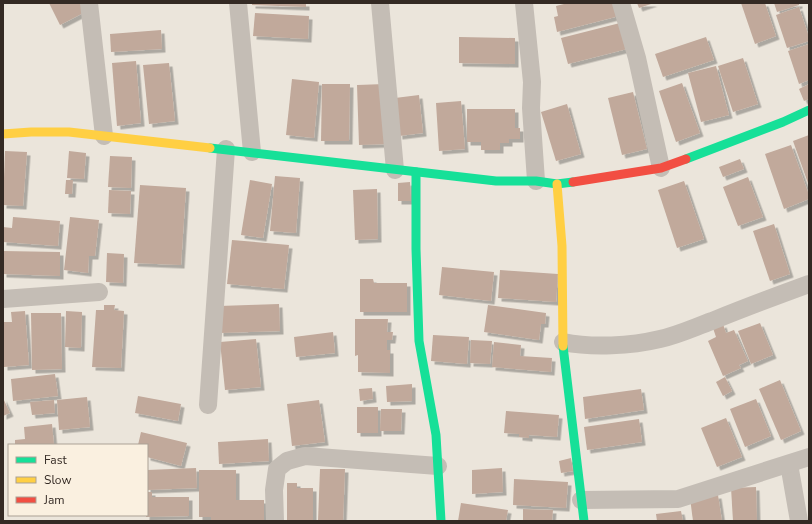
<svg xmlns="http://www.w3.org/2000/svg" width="812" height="524" viewBox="0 0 812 524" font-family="'Nunito Sans',sans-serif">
  <defs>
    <filter id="shadow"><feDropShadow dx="3.5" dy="3.5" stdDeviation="0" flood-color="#0004"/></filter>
  </defs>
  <rect width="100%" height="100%" fill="#ebe5db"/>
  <g fill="#c1a99b" filter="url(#shadow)">
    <polygon points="49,3 80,3 85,12 60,25"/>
    <polygon points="252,3 306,3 306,7 252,5"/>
    <polygon points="568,3 616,3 619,16 557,32 554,17 558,16 556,6"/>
    <polygon points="637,3 654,3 639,8"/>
    <polygon points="741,3 765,3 776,36 755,44"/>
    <polygon points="774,3 799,3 799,5 777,12"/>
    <polygon points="799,7 809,37 809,41 787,48 776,15"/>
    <polygon points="255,13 309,16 308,39 253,36"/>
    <polygon points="620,23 627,49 568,64 561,38"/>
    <polygon points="161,30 162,49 111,52 110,34"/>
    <polygon points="459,37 515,38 515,64 459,63"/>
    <polygon points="706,37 714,60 663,77 655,54"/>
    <polygon points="809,44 809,80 799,84 788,51"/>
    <polygon points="743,58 758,104 733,112 718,66"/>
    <polygon points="136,61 141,123 117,126 112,63"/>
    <polygon points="169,63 175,121 149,124 143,65"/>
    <polygon points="716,66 729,115 701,122 688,73"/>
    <polygon points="292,79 319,82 314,138 286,135"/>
    <polygon points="682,83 700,133 676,142 659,91"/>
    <polygon points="322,84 350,84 349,141 321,141"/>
    <polygon points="385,84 387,144 359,145 357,85"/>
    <polygon points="809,84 809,99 804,101 799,89"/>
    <polygon points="633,92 647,149 622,155 608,98"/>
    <polygon points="419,95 423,133 399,136 395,98"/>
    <polygon points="461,101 465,149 439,151 436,103"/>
    <polygon points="567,104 581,154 556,161 541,112"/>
    <polygon points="467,109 515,109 515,128 520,128 520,139 509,139 509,143 500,143 500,150 481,150 481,142 467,142"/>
    <polygon points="809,135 809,186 793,141"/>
    <polygon points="791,145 809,195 809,199 784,209 765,154"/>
    <polygon points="5,151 27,152 23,206 3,205"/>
    <polygon points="69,151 86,153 84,179 67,178"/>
    <polygon points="110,156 132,157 131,188 108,187"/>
    <polygon points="740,159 744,169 723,177 719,167"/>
    <polygon points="275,176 300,178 296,233 270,231"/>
    <polygon points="748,177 763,217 738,226 723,187"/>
    <polygon points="66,180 73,180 72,194 65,194"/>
    <polygon points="250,180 272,184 263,238 241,235"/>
    <polygon points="684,181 704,239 677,248 658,190"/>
    <polygon points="410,182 411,201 398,201 398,183"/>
    <polygon points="140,185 186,188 181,265 134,263"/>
    <polygon points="377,189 378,239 355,240 353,190"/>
    <polygon points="109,190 131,191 130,214 108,213"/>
    <polygon points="13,217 60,221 58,246 3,242 3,227 12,228"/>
    <polygon points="70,217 99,220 95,256 89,256 88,273 64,270"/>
    <polygon points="774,224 790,274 770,281 753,231"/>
    <polygon points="232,240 289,245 284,289 227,284"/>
    <polygon points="3,251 60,252 60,276 3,274"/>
    <polygon points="107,253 124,254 123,283 106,282"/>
    <polygon points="442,267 494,272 491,301 439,295"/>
    <polygon points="500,270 558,274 556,302 498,298"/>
    <polygon points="360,279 373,279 374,283 407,283 407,312 360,312"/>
    <polygon points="279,304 280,331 220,333 219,306"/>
    <polygon points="104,305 115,305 114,310 124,311 121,368 92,367 96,310 104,310"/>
    <polygon points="488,305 546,313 545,324 541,324 539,340 484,332"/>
    <polygon points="25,311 29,365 4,367 3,322 12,322 11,312"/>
    <polygon points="66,311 82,312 81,348 65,347"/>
    <polygon points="31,313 61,313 62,369 32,370"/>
    <polygon points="355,319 388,319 387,332 393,332 392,340 387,340 387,350 390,350 390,373 358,372 358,355 355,356"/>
    <polygon points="760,323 773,355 751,364 738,331"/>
    <polygon points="723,324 726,333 734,330 748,361 739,365 741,368 723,376 708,341 716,337 713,328"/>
    <polygon points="333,332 335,353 296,357 294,337"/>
    <polygon points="433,335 469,337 467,364 431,361"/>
    <polygon points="256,339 261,387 225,390 220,342"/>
    <polygon points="471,340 492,341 490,364 470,363"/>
    <polygon points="494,342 521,345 520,356 552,358 551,372 492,367"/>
    <polygon points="55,374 58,396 13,401 11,379"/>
    <polygon points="725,377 732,391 723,396 716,382"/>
    <polygon points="780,380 801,431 781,440 759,389"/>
    <polygon points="412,384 412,401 387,402 386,386"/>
    <polygon points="372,388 373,399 360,401 359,389"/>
    <polygon points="641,389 644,410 585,419 583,397"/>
    <polygon points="138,396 181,404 178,421 135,413"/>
    <polygon points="87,397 90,427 59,430 57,400"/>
    <polygon points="3,398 10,413 3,416"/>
    <polygon points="756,399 771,436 745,447 730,409"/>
    <polygon points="54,400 55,413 32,415 30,402"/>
    <polygon points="319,400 325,442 292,446 287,404"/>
    <rect x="357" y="407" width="21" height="26"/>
    <polygon points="381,409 402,409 401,431 380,431"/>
    <polygon points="506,411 559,415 557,437 529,435 529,438 519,437 519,434 504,433"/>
    <polygon points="726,418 742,457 717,467 701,428"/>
    <polygon points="639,419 642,442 587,450 584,427"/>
    <polygon points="52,424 54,445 15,445 15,440 25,439 24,427"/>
    <polygon points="141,432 187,443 181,466 147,457 147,445 138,445"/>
    <polygon points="268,439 269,461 219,464 218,442"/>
    <polygon points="571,458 573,471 561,473 559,461"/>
    <polygon points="196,468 197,488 147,490 147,470"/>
    <polygon points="502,468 503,492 472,494 472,470"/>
    <polygon points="320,469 345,469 343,521 318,521"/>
    <polygon points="199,470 236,470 236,500 264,500 264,521 211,521 211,517 199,517"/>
    <polygon points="514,479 568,482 566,508 513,505"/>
    <polygon points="287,483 297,483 297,488 313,488 313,521 287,521"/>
    <polygon points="756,487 757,521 733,521 731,488"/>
    <polygon points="147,492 152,492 152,497 189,497 189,516 146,517"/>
    <polygon points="718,495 722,521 693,521 690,498"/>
    <polygon points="461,503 508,510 506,521 458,521"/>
    <polygon points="523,509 553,510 552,521 523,521"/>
    <polygon points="681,511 683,521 657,521 656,514"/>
  </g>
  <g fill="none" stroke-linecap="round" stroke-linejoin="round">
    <g stroke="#c4bdb5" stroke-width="18">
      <polyline points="89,3 104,136"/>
      <polyline points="238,3 252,152"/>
      <polyline points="380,3 395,170"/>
      <polyline points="524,3 532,82 531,108 536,181"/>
      <polyline points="621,3 637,58 661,168"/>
      <polyline points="3,299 99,292"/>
      <path d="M563,342C592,348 631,346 660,339C678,335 695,327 712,321C744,308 776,296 809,284"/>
      <polyline points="208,405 226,149"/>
      <polyline points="789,464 799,521"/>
      <polyline points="581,500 678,499 809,457"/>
      <polyline points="275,521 274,490 277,469 287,461 305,456 438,466"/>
    </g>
    <g stroke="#16e098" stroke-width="9">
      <polyline points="210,148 496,181 536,181 557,184 573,182"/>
      <polyline points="686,159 783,122 809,110"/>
      <polyline points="416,172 416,249 419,341 436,435 441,521"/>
      <polyline points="563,346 584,521"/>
    </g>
    <g stroke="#ffcf43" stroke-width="9">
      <polyline points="3,134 31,132 69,132 210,148"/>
      <polyline points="557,184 562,246 563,346"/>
    </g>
    <polyline stroke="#f24e42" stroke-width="9" points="573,182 661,168 686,159"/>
  </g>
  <rect width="812" height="524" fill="none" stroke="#342a24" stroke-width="8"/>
  <rect x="8" y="444" width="140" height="72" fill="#faf0e0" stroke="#aba195"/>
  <rect x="16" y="457" width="20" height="6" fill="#16e098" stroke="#aba195"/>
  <text x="44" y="464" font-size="12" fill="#342a24">Fast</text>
  <rect x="16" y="477" width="20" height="6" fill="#ffcf43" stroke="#aba195"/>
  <text x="44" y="484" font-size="12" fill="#342a24">Slow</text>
  <rect x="16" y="497" width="20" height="6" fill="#f24e42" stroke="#aba195"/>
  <text x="44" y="504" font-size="12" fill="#342a24">Jam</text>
</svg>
